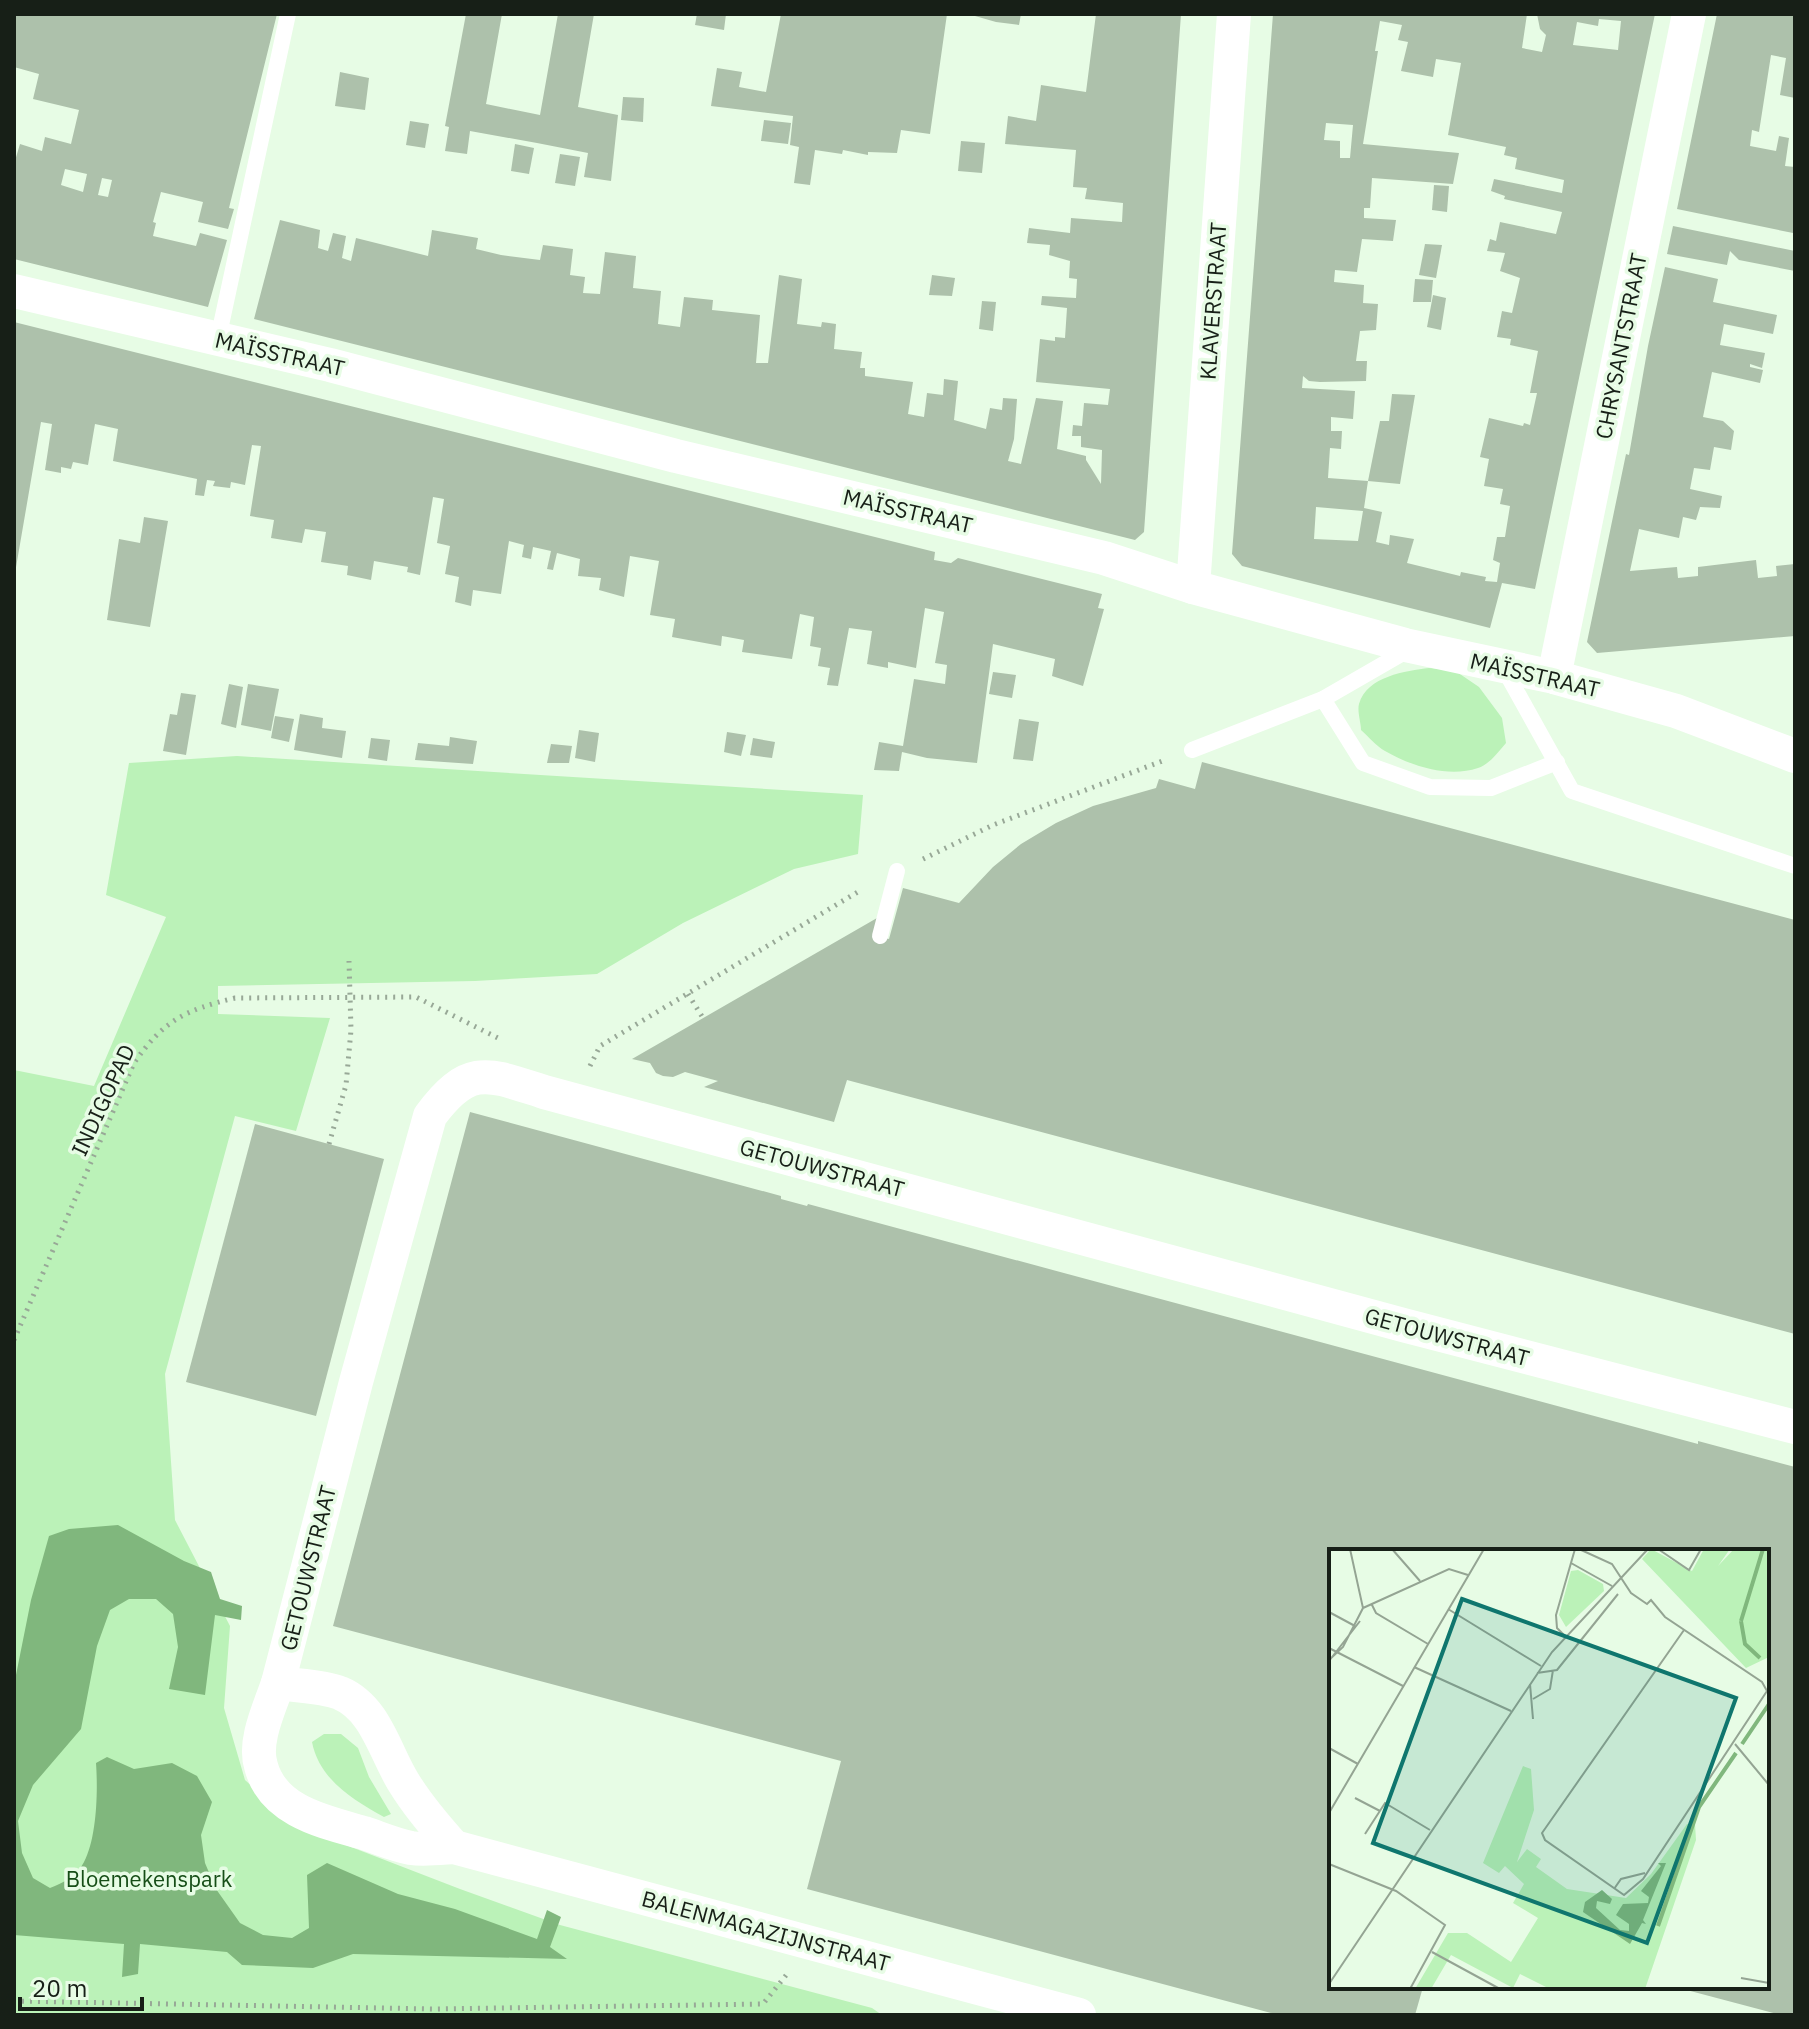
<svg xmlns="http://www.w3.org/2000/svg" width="1809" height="2029" viewBox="0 0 1809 2029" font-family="'IBM Plex Sans',sans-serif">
  <rect width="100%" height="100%" fill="#e7fce5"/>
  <g fill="#bbf2b8">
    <path d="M1429,668L1454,670L1479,687L1502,718L1506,743C1498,752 1490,764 1478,768C1448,778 1411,766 1385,751C1376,746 1369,737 1361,730C1361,723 1357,711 1359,704C1367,676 1406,671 1429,668Z"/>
    <polygon points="237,756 863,795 858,854 794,869 683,923 597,974 475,981 218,986 218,1014 330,1018 296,1131 235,1116 165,1374 175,1520 230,1626 224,1708 245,1780 294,1825 460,1889 560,1925 872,2008 882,2015 14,2015 14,1070 94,1086 166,917 106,895 129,763"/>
    <path d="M324,1734H341L358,1748L369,1777L391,1814L384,1817C353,1800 319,1779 312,1742Z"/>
  </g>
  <path fill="#80b77d" d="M118,1525L184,1561L211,1572L220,1599L242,1606L241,1620L215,1615L205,1695L169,1689L178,1647L173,1614L156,1599H129L110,1610L97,1646L81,1729L33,1785L18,1821L22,1853L33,1878L50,1888C63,1883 77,1876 84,1862C97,1837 98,1791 96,1763L107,1757L134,1769L172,1763L197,1776L212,1802L201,1835L205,1863L216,1889L240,1923L263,1935L292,1938L309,1928L307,1875L327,1863L398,1894L455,1909L537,1939L547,1910L561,1917L550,1947L567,1959L353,1954L313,1968L242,1965L227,1952L140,1944L138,1974L122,1977L124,1944L14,1935V1685L31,1600L49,1536L69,1529Z"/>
  <g fill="#adc1ab" fill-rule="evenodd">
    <path d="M14,14H277L229,208L234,209L228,229L198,222L203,202L161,192L153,222L156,223L153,236L196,246L200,233L227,240L208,307L14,259V164L20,144L42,151L45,137L71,144L79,110L33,99L39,74L14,67ZM65,169L87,174L83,192L61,185ZM102,178L112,180L108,197L98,195Z"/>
    <polygon points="466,14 502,14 486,104 540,115 558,14 594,14 578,107 618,115 611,181 584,177 588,153 537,143 470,131 467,154 445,151 449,127 445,126"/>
    <polygon points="697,14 726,14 724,30 695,25"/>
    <polygon points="781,14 947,14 930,134 901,130 897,153 868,152 868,155 843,150 842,154 815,150 810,185 794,183 799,147 790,145 793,116 711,106 717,68 742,72 739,87 766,92"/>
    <polygon points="968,14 1021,14 1019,25 996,22"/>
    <polygon points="1096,14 1181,14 1144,532 1135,540 254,319 280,220 320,230 318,248 328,251 333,233 346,236 342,258 351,261 356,238 428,256 432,230 478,238 476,249 501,255 540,260 543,245 573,249 570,275 585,277 583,293 600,294 605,252 636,256 633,288 661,291 658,324 680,327 684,297 713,300 712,310 760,315 756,363 768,363 779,275 802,279 797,324 821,327 822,322 836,324 834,349 862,352 860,368 865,368 865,376 913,382 908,414 924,417 927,393 943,395 944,379 958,381 954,420 986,429 990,408 1002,410 1003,398 1017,399 1014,439 1008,461 1021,464 1036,398 1063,401 1057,449 1086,456 1086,460 1101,484 1102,450 1081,447 1081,436 1072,436 1073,425 1082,426 1084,403 1108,405 1110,389 1036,382 1040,339 1055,341 1055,337 1065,338 1067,308 1041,305 1042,296 1076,298 1077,279 1069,278 1070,261 1049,255 1050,245 1027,243 1029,228 1070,233 1071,218 1122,222 1123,203 1085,199 1087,188 1073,187 1076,150 1005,144 1008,116 1036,121 1041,85 1086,92"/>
    <path d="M1273,14H1527L1522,48L1542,52L1546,35L1540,29L1537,14H1655L1535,589L1502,583L1490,628L1242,566L1232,554ZM1599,19L1621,21L1618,50L1573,45L1577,22L1598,26ZM1380,21L1402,25L1398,40L1408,42L1401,71L1433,77L1436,59L1461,63L1448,135L1506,147L1504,155L1517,158L1515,169L1564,180L1562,193L1494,179L1491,191L1505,196L1504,199L1562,212L1556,234L1500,222L1496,241L1490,239L1487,251L1505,253L1500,271L1520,278L1512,313L1502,311L1497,337L1511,339L1510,345L1538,351L1530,393H1537L1530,425L1524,423L1523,426L1489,418L1480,457L1489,459L1484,486L1503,489L1500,504L1510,506L1505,537H1497L1493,560L1500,563L1497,582L1485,581L1486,577L1461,572L1460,576L1407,563L1414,539L1390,535L1389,545L1376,542L1382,512L1364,508L1368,481L1400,484L1415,395L1392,394L1389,421H1380L1368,481L1328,478L1330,448L1341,449L1342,431H1331V417L1353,419L1355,391L1302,388L1303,376L1309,381L1320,382L1366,381L1367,361H1356L1360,331L1376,330L1378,304L1363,303L1364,285L1334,282L1335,270L1357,272L1362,239L1393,241L1396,220L1364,218V208H1370L1372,178L1453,184L1459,153L1363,144L1378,51H1375ZM1326,123L1353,125L1350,158H1340V141L1324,140ZM1316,507L1363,511L1358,541L1314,539Z"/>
    <polygon points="1717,14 1795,14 1795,98 1780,95 1786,58 1771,55 1759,132 1752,130 1750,146 1776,151 1779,136 1789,138 1785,166 1795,167 1793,233 1677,209"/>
    <polygon points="340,72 369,78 365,110 335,106"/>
    <polygon points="623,97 644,98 643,122 621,120"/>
    <polygon points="764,120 791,123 788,144 761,141"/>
    <polygon points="410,121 429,124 425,148 406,145"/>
    <polygon points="961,141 985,143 982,173 958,171"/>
    <polygon points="515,144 534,148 529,174 511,171"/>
    <polygon points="560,154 580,157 575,186 555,183"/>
    <polygon points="1434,185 1449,186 1447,212 1432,210"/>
    <polygon points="1673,226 1795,251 1795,271 1739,260 1730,251 1727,265 1667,254"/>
    <polygon points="1425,244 1442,245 1436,278 1419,275"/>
    <polygon points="1665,267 1718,279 1713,302 1777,315 1773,334 1724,324 1720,345 1765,353 1762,368 1750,364 1750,367 1763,370 1760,383 1712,372 1703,417 1723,421 1734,431 1731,450 1714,447 1710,470 1694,468 1690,489 1722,496 1720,508 1700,507 1696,520 1683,517 1679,538 1639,529 1630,571 1677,567 1678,578 1698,576 1698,567 1756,560 1758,578 1777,576 1776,566 1795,564 1795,636 1597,653 1587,642 1626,454 1629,455 1648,346"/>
    <polygon points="932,275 955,278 952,296 929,295"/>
    <polygon points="1415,279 1433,280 1431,302 1413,302"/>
    <polygon points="1433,295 1446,298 1441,330 1427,327"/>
    <polygon points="982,301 996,302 993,331 979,329"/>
    <polygon points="14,322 935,552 934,560 951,563 958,558 1102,594 1098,608 1104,609 1083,686 1052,676 1055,659 993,644 977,763 927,758 902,752 899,771 874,770 879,742 903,746 914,679 945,684 947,665 935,663 944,612 925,608 916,668 888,662 888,668 867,664 872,631 849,628 838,686 827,685 830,668 818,666 821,648 810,646 814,617 800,614 792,659 742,652 744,640 722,636 721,646 672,637 675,619 650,615 659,561 630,556 624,597 599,590 601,578 578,576 580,559 557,553 553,570 547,569 551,551 533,547 531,559 522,557 524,545 509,541 501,594 473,590 471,606 455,602 459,577 445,574 450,546 437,543 444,499 433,497 420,575 407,572 408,567 374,561 371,580 347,575 348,566 321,562 326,532 305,529 302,543 271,538 274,520 250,516 261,446 252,445 245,485 231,482 230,488 213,486 215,481 207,480 204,496 195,495 197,479 113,461 118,429 95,424 88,465 73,462 71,469 61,467 61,473 45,470 52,424 41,422 14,579"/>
    <polygon points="144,517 168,521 150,627 107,620 119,539 140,543"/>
    <polygon points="993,672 1016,675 1012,698 989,694"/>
    <polygon points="229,684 243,687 236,728 221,724"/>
    <polygon points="248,684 279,689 271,731 241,725"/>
    <polygon points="181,693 196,695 186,755 163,751 170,714 177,715"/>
    <polygon points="300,714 323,718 322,728 346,731 342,758 294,750"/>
    <polygon points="275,716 294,719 289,742 271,738"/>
    <polygon points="1019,719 1039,722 1033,761 1013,759"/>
    <polygon points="579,730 599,733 595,762 575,758"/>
    <polygon points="727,732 746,735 741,756 724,752"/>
    <polygon points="450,737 477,741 473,764 415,760 418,743 449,746"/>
    <polygon points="371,738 390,740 387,761 368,758"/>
    <polygon points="753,738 775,742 772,758 750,755"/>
    <polygon points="551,744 572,746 569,763 547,763"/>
    <polygon points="1202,762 1795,920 1795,1334 847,1080 834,1122 704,1087 718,1081 685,1072 673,1077 663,1076 656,1073 650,1063 632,1059 877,918 873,935 889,939 903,888 959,903 993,867 1021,844 1056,823 1093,806 1156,788 1159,779 1195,789"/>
    <polygon points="470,1112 781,1196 781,1199 807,1206 808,1204 1698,1444 1698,1441 1795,1467 1795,2015 1781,2015 1679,1988 1767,1987 1767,1551 1331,1551 1331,1987 1423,1987 1415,2015 1279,2015 807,1889 841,1761 333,1626"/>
    <polygon points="255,1124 384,1159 316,1416 186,1382"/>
  </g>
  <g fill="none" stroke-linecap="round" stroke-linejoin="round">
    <g stroke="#98a897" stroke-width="5" stroke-dasharray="2 6" stroke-linecap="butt">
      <polyline points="923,859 993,825 1165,760"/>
      <polyline points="688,994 703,1018"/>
      <polyline points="590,1066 600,1046 861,890"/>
      <polyline points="329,1144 346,1085 351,1030 349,961"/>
      <path d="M14,1340L134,1063C164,1020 185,1010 235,998L416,997L498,1038"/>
      <polyline points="14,2001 433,2009 763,2004 787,1974"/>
    </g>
    <g stroke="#fff" stroke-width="16">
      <polyline points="218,339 288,14"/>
      <polyline points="1503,667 1572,791 1795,866"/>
      <polyline points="1323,699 1363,763 1430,787 1491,788 1557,762"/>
      <polyline points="1192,750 1323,699 1408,650"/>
      <polyline points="880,936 897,871"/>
    </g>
    <g stroke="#fff" stroke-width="34">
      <polyline points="14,291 330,365 676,456 1104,558 1193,587 1405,645 1554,677 1676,711 1795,756"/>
      <polyline points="1193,587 1234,14"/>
      <polyline points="1554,677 1689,14"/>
      <path d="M278,1683C297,1686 322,1686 340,1693C376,1708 385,1753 404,1783C418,1806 436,1827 454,1847"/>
      <path d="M1079,2015L454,1847C440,1848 424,1850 411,1848C395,1845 379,1838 364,1833C325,1822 273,1812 261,1766C253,1741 270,1707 278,1683L356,1382L430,1116C469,1063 488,1074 544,1092L1403,1325L1795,1427"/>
    </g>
  </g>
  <g text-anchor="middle" stroke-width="7" stroke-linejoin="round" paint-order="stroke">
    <g font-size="22" fill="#171f17" stroke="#e7fce5">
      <text transform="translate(1213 301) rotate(-86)" y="8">KLAVERSTRAAT</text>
      <text transform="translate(1621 346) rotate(-79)" y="8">CHRYSANTSTRAAT</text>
      <text transform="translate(280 354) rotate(13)" y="8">MAÏSSTRAAT</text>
      <text transform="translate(908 511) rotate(13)" y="8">MAÏSSTRAAT</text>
      <text transform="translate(1535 675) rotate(13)" y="8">MAÏSSTRAAT</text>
      <text transform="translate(103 1100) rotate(-65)" y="8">INDIGOPAD</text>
      <text transform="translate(822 1168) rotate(15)" y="8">GETOUWSTRAAT</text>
      <text transform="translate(1447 1337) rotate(15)" y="8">GETOUWSTRAAT</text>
      <text transform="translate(308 1568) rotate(-76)" y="8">GETOUWSTRAAT</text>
      <text transform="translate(766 1931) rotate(15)" y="8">BALENMAGAZIJNSTRAAT</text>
    </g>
    <g font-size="22" fill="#164e17" stroke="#e7fce5">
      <text x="149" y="1887">Bloemekenspark</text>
    </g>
  </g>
  <g transform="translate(1329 1549)">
    <rect width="440" height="440" fill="#e7fce5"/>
    <path d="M322,0L363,22L375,0H401L389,17L405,0H440V108L417,119L313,10ZM249,21L274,35L275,42L237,78L230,66L242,22ZM194,217L202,220L205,261L188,313L198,300L212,310L207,318L238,340L297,349L322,325L358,275H366L367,291L316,440H221L191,425L184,439L122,406L102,440H86L119,384H138L182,413L209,369L184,354L195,335L176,317L170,324L154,314Z" fill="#bbf2b8"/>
    <path d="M329,314H337L314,371L317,375L313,374L301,395L254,363L256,353L273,341L283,350L281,355L268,352L267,359L291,381L300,382V375L287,366L294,355L319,354L320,348L312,342L332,317Z" fill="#80b77d"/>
    <path fill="none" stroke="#80b77d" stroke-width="4" d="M412,72L434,0M412,72L416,95L431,109M413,195L440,155M329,377L370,258L407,204"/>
    <path fill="none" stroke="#94a493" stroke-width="2" d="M63,0L91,32M250,0L283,15L302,44L318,55L322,51L336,68L433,133L438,142L314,330L295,346L216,291L213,284L355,81M329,0L360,21L372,0M242,14L283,37M43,56L47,64L99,95M34,59L120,20L139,26M119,60L212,117M0,63L26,77M236,87L228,79L227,66L246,0M0,99L74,137M0,111L14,98L34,59L21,0M0,112L31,72M85,118L182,162M208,124L228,121L289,45M201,135L204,170M204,150L221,140L224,121M406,195L440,236M0,199L29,215M26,249L51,262M0,264L155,0M36,285L56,254L101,281M0,315L67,342L116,376L81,440M285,340L292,330L316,324M103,403L171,440M412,429L440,434M0,435L223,103L319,0"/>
    <path fill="#0f766e" fill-opacity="0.15" stroke="#0f766e" stroke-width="4" d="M133,50L407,149L318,394L44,294Z"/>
    <rect width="440" height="440" fill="none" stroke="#171f17" stroke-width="4"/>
  </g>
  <rect width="1809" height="2029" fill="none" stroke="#171f17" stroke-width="32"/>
  <path d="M20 1997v12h122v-12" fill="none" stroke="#171f17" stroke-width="4"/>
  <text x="32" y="1997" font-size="24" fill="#171f17" stroke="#e7fce5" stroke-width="6" paint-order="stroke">20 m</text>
</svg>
